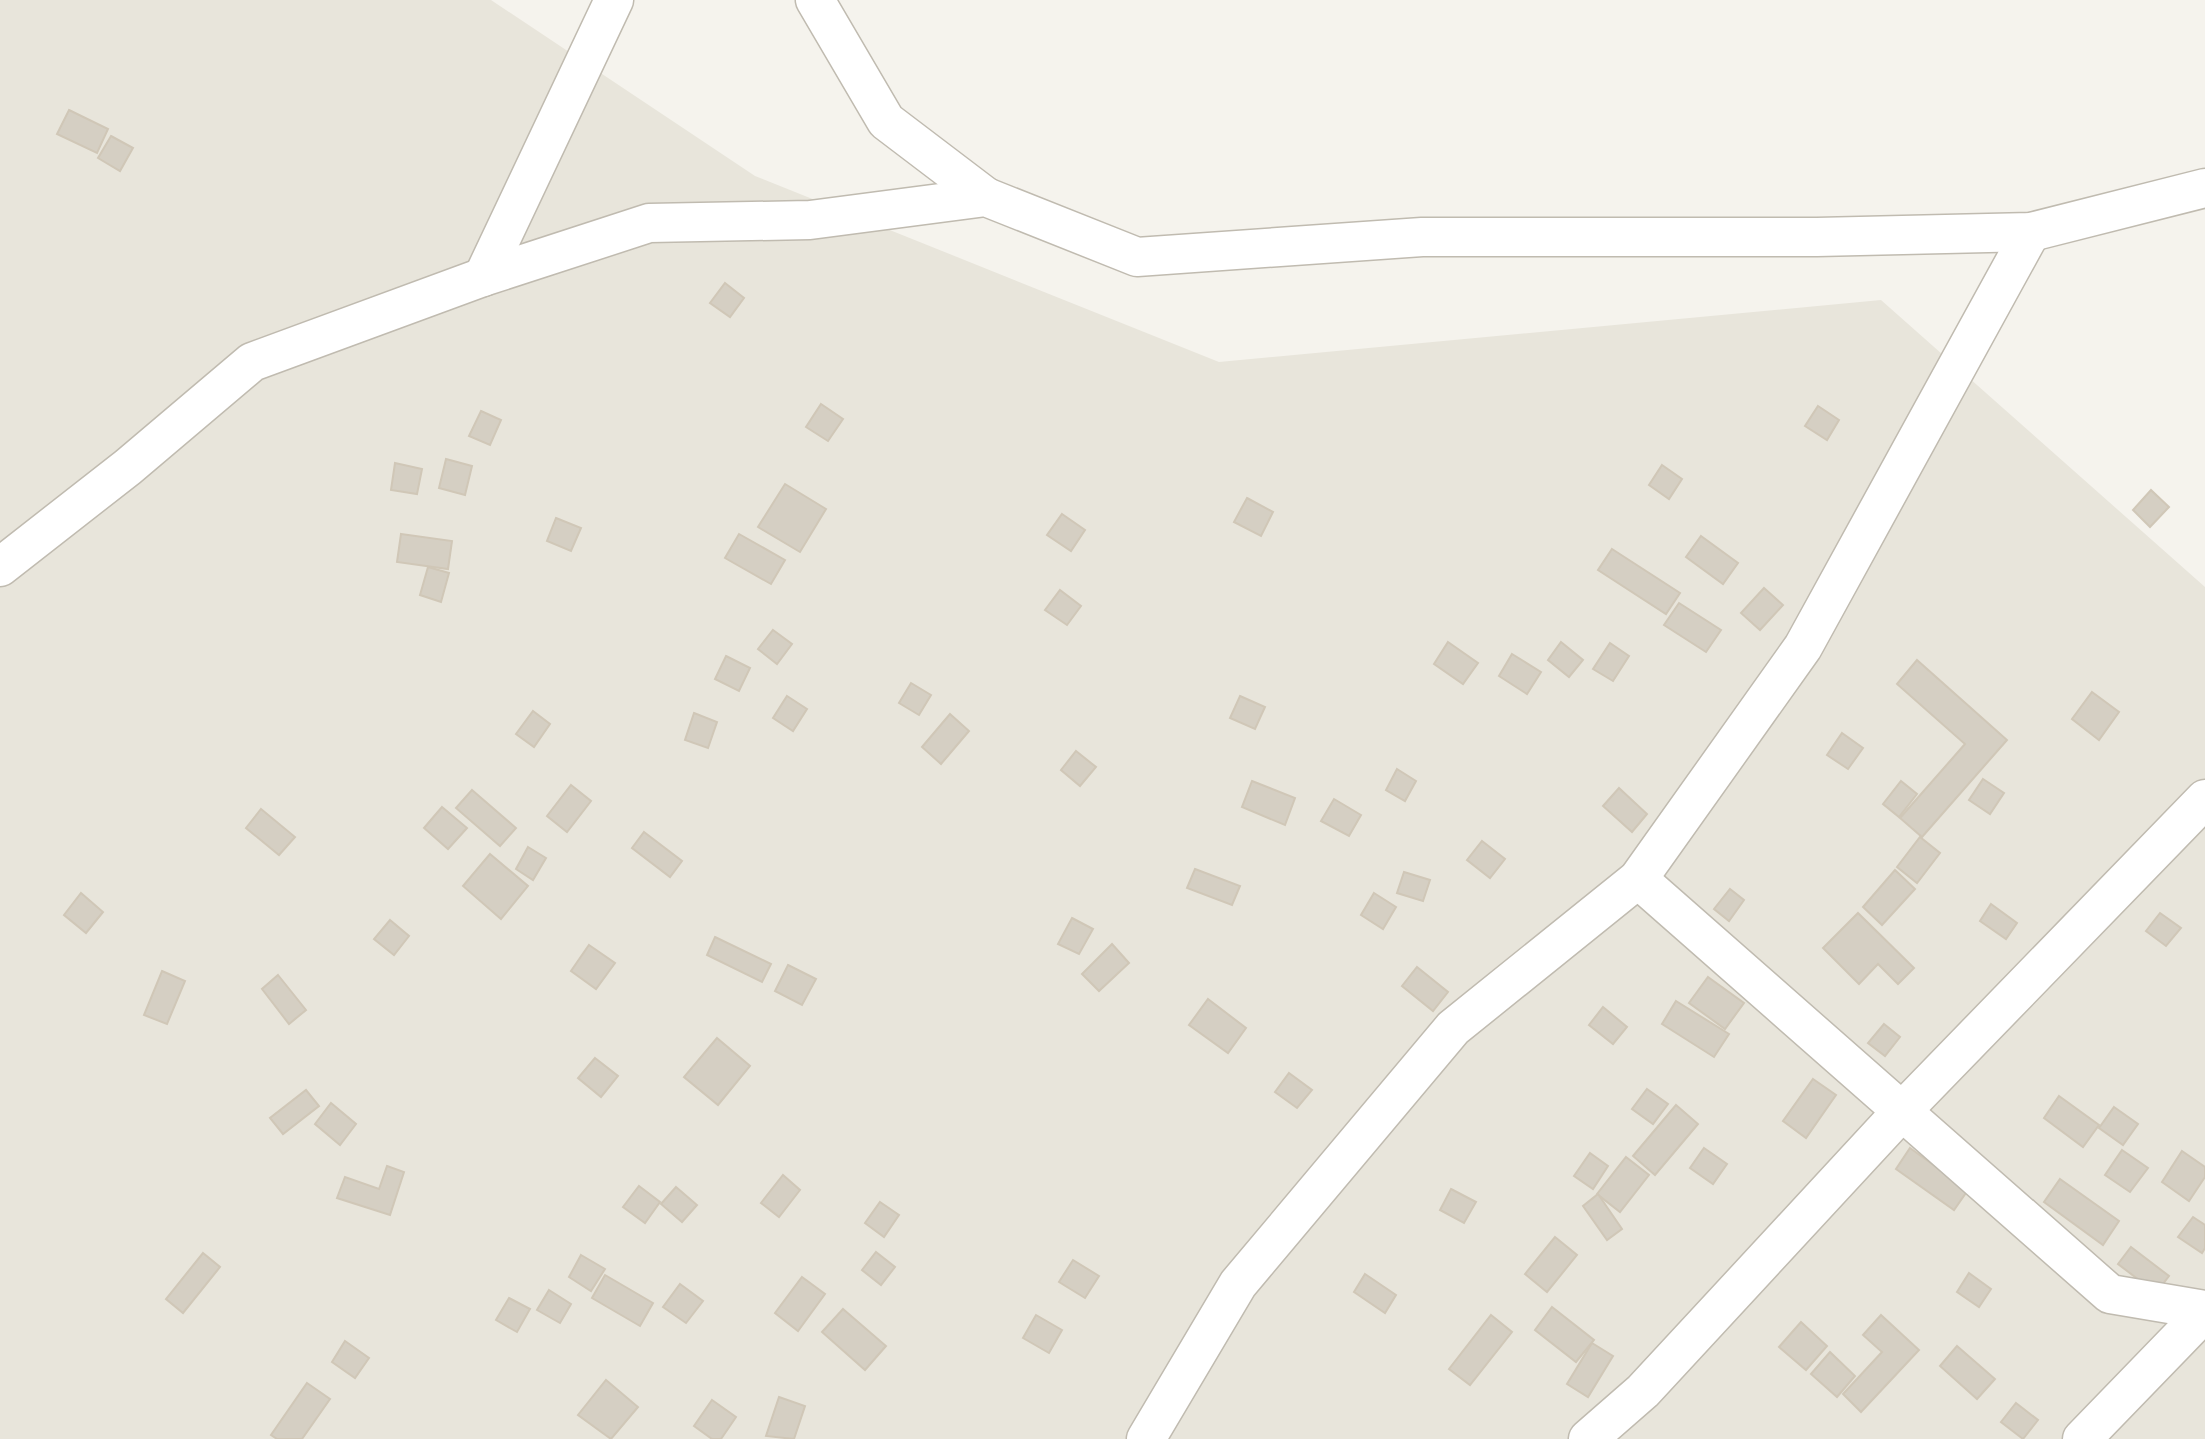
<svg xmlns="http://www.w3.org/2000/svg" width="2205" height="1439" viewBox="0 0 2205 1439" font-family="Mulish,sans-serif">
  <rect width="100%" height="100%" fill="#f5f3ed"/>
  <polygon fill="#e8e5db" points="0,0 491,0 755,176 1219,362 1881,300 2205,587 2205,1439 0,1439"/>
  <g fill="#d5cfc3" stroke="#d0c7b7" stroke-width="2">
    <polygon points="69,110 108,129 97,153 57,134"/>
    <polygon points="111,136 133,148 120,171 98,158"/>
    <polygon points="725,283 744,298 730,317 710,303"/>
    <polygon points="821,404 843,419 828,441 806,427"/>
    <polygon points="1818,406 1839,420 1827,440 1805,426"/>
    <polygon points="481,411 501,420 490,445 469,436"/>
    <polygon points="446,459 472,466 465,495 439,488"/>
    <polygon points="395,463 422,469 417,494 391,490"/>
    <polygon points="1662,465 1682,479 1669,499 1649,485"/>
    <polygon points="785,484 826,509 800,552 758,527"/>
    <polygon points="2151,490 2169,507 2150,527 2133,510"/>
    <polygon points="1247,498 1273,512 1261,536 1234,522"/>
    <polygon points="1062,514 1085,530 1071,551 1047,535"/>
    <polygon points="556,518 581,528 571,551 547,541"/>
    <polygon points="401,534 452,541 448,569 397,562"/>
    <polygon points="739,534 785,560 771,584 725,558"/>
    <polygon points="1701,536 1738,563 1723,584 1686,557"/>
    <polygon points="1612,549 1680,593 1666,614 1598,570"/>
    <polygon points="428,567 449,573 441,602 420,595"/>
    <polygon points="1764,588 1783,605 1760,630 1741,613"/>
    <polygon points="1060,590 1081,606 1067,625 1045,610"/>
    <polygon points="1679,603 1721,630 1706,652 1664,625"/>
    <polygon points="773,630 792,644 777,664 758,649"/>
    <polygon points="1448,642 1478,663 1463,684 1434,664"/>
    <polygon points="1561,642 1583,660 1569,677 1548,660"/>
    <polygon points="1610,643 1629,656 1613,681 1593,669"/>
    <polygon points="1512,654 1541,672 1527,694 1499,676"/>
    <polygon points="726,656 750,668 739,691 715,679"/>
    <polygon points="1917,660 2007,740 1922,837 1900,818 1965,744 1897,684"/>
    <polygon points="911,683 931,695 919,715 899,703"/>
    <polygon points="2092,692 2119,712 2099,740 2072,719"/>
    <polygon points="787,696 807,709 793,731 773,718"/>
    <polygon points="1240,696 1265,707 1255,729 1230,718"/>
    <polygon points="533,711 550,724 534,747 516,734"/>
    <polygon points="694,713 717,722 708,748 685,740"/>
    <polygon points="950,714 969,731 941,764 922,747"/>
    <polygon points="1842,733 1863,748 1848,769 1827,755"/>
    <polygon points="1076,751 1096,767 1080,786 1061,770"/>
    <polygon points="1397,769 1416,781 1405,801 1386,790"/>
    <polygon points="1983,779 2004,793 1990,814 1969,800"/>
    <polygon points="1252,781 1295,798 1285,825 1242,807"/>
    <polygon points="1901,781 1917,794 1899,817 1883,804"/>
    <polygon points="571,785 591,801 567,832 547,816"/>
    <polygon points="1619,788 1647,814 1632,832 1603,806"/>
    <polygon points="472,790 516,828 500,846 456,808"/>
    <polygon points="1334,799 1361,815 1349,836 1321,821"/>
    <polygon points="442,807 467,828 448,849 424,828"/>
    <polygon points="261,809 295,837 279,855 246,828"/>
    <polygon points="644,832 682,861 670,877 632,848"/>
    <polygon points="1920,837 1940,853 1917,883 1897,867"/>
    <polygon points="1482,841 1505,859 1490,878 1467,860"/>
    <polygon points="528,847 546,858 533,880 516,869"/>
    <polygon points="490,854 528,886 501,919 463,886"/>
    <polygon points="1195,869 1240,886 1232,905 1187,888"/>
    <polygon points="1895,870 1915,889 1882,925 1863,907"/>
    <polygon points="1404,872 1430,880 1423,901 1397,893"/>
    <polygon points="1730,889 1744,900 1729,921 1714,909"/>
    <polygon points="81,893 103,912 86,933 64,915"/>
    <polygon points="1374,893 1396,907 1383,929 1361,915"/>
    <polygon points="1991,904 2017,923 2006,939 1980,921"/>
    <polygon points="1858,913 1914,968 1898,984 1878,964 1859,984 1823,948"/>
    <polygon points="2160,913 2181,928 2166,946 2146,931"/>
    <polygon points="1072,918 1093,929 1079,954 1058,944"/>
    <polygon points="390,920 409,936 394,955 374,939"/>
    <polygon points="715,937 771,964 762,982 707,955"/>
    <polygon points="1112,944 1129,963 1099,991 1082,974"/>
    <polygon points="589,945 615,963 596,989 571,971"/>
    <polygon points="788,965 816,979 802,1005 775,991"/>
    <polygon points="1417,967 1448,992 1433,1011 1402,986"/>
    <polygon points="162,971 185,981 167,1024 144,1015"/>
    <polygon points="278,975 306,1010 289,1024 262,989"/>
    <polygon points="1708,977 1744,1003 1725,1029 1689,1003"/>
    <polygon points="1208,999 1246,1028 1228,1053 1189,1025"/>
    <polygon points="1676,1001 1729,1034 1714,1057 1662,1024"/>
    <polygon points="1603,1007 1627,1027 1613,1044 1589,1025"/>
    <polygon points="1884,1024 1900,1037 1885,1056 1868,1043"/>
    <polygon points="717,1038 750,1066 718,1105 684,1077"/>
    <polygon points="595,1058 618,1076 601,1097 578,1078"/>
    <polygon points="1289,1073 1312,1090 1297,1108 1275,1092"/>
    <polygon points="1813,1079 1836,1095 1806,1138 1783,1121"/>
    <polygon points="1647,1089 1668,1104 1653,1124 1632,1109"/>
    <polygon points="306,1090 319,1106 283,1134 270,1118"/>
    <polygon points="2059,1096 2099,1125 2083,1147 2044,1118"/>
    <polygon points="331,1103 356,1124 340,1145 315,1124"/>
    <polygon points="1676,1105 1698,1124 1655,1175 1633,1156"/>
    <polygon points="2114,1107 2138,1124 2123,1145 2099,1128"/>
    <polygon points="1704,1148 1727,1164 1713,1184 1690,1168"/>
    <polygon points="1910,1148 1968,1190 1954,1210 1896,1169"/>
    <polygon points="2122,1150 2148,1168 2130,1192 2105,1175"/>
    <polygon points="2182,1151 2205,1167 2205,1177 2189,1201 2162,1182"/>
    <polygon points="1590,1153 1608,1166 1593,1189 1574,1176"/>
    <polygon points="1626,1157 1649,1175 1620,1212 1597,1194"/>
    <polygon points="387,1166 404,1172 390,1215 337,1198 345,1177 379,1189"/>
    <polygon points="783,1175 800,1190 779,1217 761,1203"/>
    <polygon points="2060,1179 2119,1221 2103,1245 2044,1202"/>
    <polygon points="639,1186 660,1202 645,1223 623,1207"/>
    <polygon points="676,1187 697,1205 682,1222 661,1204"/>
    <polygon points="1451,1189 1476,1202 1464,1223 1440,1210"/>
    <polygon points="1598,1194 1622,1229 1607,1240 1583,1206"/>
    <polygon points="880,1202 899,1215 884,1237 865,1223"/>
    <polygon points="2193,1217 2205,1225 2205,1248 2202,1253 2178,1237"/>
    <polygon points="1555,1237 1577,1255 1547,1292 1525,1274"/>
    <polygon points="2131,1247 2169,1276 2156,1293 2118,1264"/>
    <polygon points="876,1252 895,1267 881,1285 862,1270"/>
    <polygon points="203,1253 220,1267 183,1313 166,1299"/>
    <polygon points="581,1255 605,1269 591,1291 569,1277"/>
    <polygon points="1073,1260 1099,1276 1085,1298 1059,1282"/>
    <polygon points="1969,1273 1991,1289 1979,1307 1957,1292"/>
    <polygon points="1365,1274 1396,1295 1385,1313 1354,1292"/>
    <polygon points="605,1275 653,1303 640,1326 592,1298"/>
    <polygon points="802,1277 825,1294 798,1331 775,1313"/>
    <polygon points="680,1284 703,1301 686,1323 663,1307"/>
    <polygon points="549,1290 571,1304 560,1323 537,1310"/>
    <polygon points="509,1298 530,1309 517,1332 496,1320"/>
    <polygon points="1552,1307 1594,1340 1576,1362 1535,1330"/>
    <polygon points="843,1309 886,1346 865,1370 822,1332"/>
    <polygon points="1036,1315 1062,1330 1049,1353 1023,1338"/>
    <polygon points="1491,1315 1512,1332 1470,1385 1449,1369"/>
    <polygon points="1881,1315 1919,1350 1861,1412 1843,1394 1882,1352 1863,1335"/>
    <polygon points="1801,1322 1827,1346 1806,1370 1779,1347"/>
    <polygon points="345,1341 369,1358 355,1378 332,1362"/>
    <polygon points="1592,1343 1613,1356 1588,1397 1567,1384"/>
    <polygon points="1957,1346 1995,1379 1977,1399 1940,1366"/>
    <polygon points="1830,1352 1855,1376 1837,1397 1811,1374"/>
    <polygon points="606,1380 638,1407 611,1439 578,1415"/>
    <polygon points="307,1383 330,1399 302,1439 277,1439 271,1435"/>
    <polygon points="779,1397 805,1406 794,1439 766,1436"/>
    <polygon points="712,1400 736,1417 721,1439 712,1439 694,1426"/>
    <polygon points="2016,1403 2038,1420 2023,1439 2001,1422"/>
  </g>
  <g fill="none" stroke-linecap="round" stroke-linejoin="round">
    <defs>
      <g id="minor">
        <polyline points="815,0 886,121 986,197"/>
        <polyline points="483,277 614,0"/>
        <polyline points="0,567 128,467 252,362 483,277 649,223 810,220 986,197 1137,257 1422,237 1817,237 2031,232 2205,188"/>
        <polyline points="1638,879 2110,1294 2205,1310"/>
        <polyline points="1146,1439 1238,1284 1453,1028 1638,879 1803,647 2031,232"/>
        <polyline points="1588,1439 1643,1391 1904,1109 2205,799"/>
        <polyline points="2082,1439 2205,1312"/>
      </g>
    </defs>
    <use href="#minor" stroke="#c0bbb0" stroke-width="41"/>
    <use href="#minor" stroke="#fff" stroke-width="38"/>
  </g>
</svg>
